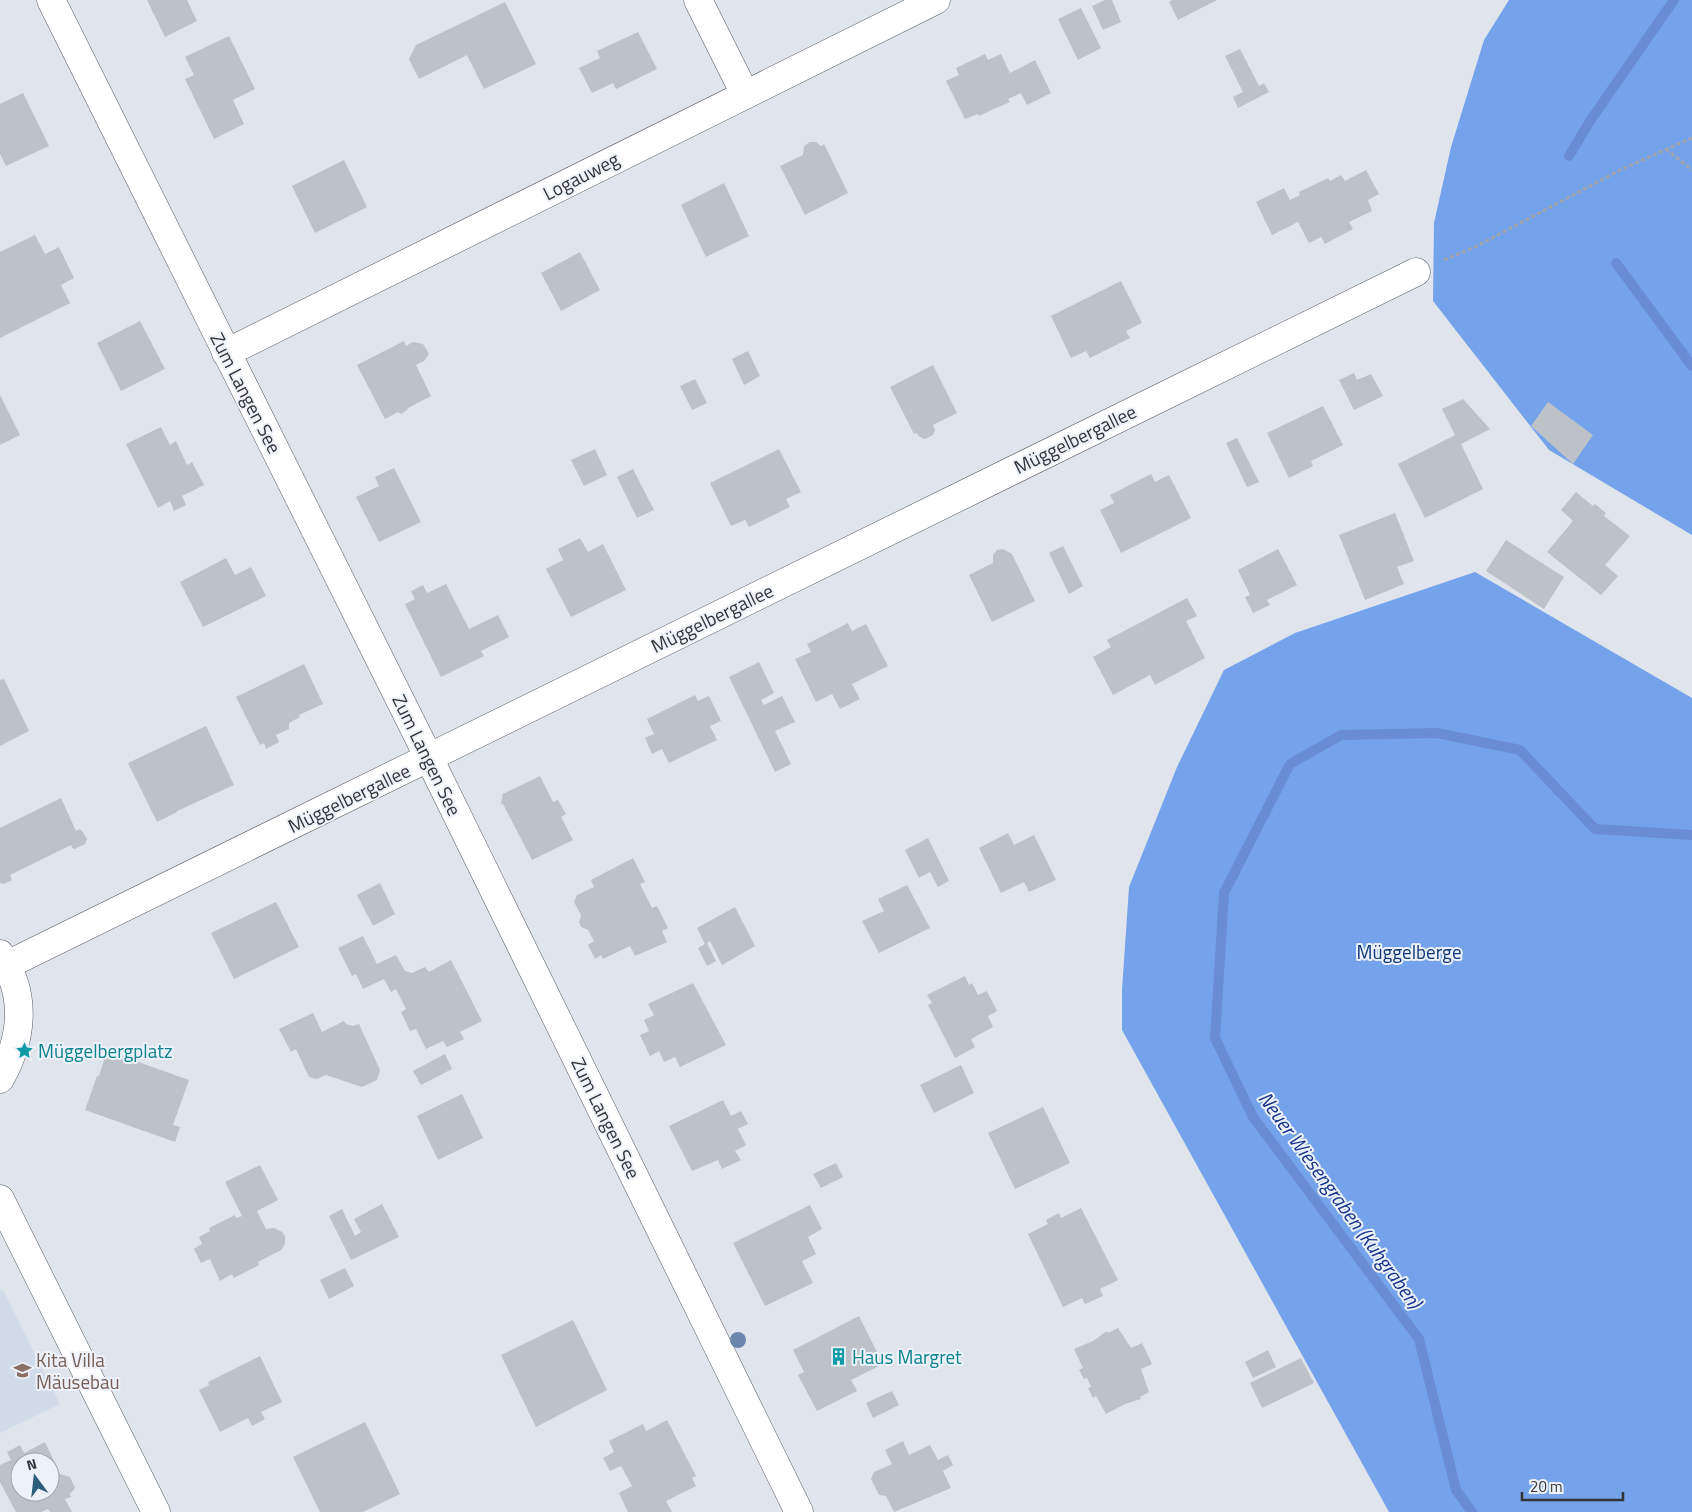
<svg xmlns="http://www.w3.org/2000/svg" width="1692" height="1512" viewBox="0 0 1692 1512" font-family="'Titillium Web',sans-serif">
  <rect width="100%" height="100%" fill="#e0e5ed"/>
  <polygon fill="#d2dbe9" points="3,1290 60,1404 0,1433 0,1291"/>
  <g fill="#75a3eb">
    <polygon points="1509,0 1692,0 1692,535 1549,450 1433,301 1434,223 1451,147 1484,40"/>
    <polygon points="1475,572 1692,698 1692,1512 1389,1512 1122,1030 1122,990 1129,887 1177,767 1224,670 1295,633"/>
  </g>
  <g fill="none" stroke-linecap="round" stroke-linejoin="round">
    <g stroke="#6a8cd5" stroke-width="10">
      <polyline points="1569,156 1590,121 1674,0"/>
      <polyline points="1616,263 1692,366"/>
      <polyline points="1472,1512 1456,1490 1419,1339 1253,1117 1215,1038 1224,893 1290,764 1341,735 1437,733 1520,750 1595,829 1692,835"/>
    </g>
  </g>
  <g fill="#bdc2c9" fill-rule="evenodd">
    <polygon points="147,0 187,0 197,21 165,37"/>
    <polygon points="1105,0 1112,0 1121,22 1103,30 1092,6"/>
    <polygon points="1172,0 1217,0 1178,20 1169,2"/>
    <polygon points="505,2 536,64 484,89 467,55 419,79 409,59 416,45"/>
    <polygon points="1081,8 1101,48 1078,60 1058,19"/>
    <polygon points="638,32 657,69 616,89 613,83 592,93 579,68 600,58 597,51"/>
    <polygon points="229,36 255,89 233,100 244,124 214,139 185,79 194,75 185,57"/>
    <polygon points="1240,49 1259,86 1264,83 1269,92 1238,108 1233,97 1243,92 1225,56"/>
    <polygon points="985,54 988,60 1001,54 1010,73 1035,60 1051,93 1027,105 1021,93 1008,99 1010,102 994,109 979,116 978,114 965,119 946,81 959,75 956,68"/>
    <polygon points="23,93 49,146 6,166 0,154 0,104"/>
    <polygon points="810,142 816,142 821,146 824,144 848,193 805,215 780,166 803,155 804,146"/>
    <polygon points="344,160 367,207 315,233 292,186"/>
    <polygon points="1366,170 1379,194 1368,200 1372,211 1349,222 1353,229 1325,244 1321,237 1309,243 1298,222 1272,235 1256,202 1284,188 1290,200 1300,195 1299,192 1328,178 1330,181 1341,175 1345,181"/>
    <polygon points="724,183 749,236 706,257 681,205"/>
    <polygon points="35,235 45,254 59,247 74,278 61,285 70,303 0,338 0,252"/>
    <polygon points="580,252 600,290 561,311 541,273"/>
    <polygon points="1121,281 1142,323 1126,331 1130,338 1090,358 1086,351 1071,358 1051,316"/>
    <polygon points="140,321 165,369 121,391 97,343"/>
    <polygon points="404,341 406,346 413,342 423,344 429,354 424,361 416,365 431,396 408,408 407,410 401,414 398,412 385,419 357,365"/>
    <polygon points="748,351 760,376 744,385 732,359"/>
    <polygon points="933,365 957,413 933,425 935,430 933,435 925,439 920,437 916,433 914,434 890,387"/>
    <polygon points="1354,373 1357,380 1371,374 1383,396 1354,410 1339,380"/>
    <polygon points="695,379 707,403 692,410 680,386"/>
    <polygon points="0,395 20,435 0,445"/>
    <polygon points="1463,399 1490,429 1461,444 1483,489 1425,518 1398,464 1455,435 1442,409"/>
    <polygon points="1548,402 1593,435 1573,464 1531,426"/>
    <polygon points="1323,406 1343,445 1311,461 1313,466 1289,478 1267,433"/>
    <polygon points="161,427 170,445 176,441 187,465 192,462 204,485 182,496 186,505 174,511 170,501 158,508 126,444"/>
    <polygon points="1237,438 1259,482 1247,487 1226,443"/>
    <polygon points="595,449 607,475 584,486 571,460"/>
    <polygon points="779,449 801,492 786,499 790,507 749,527 745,520 731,526 710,483"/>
    <polygon points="394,468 421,522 379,542 356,497 379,486 375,477"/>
    <polygon points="633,469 654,510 637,518 617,477"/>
    <polygon points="1151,474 1155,482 1169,475 1191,518 1121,553 1100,510 1114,503 1110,495"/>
    <polygon points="1576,492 1593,506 1595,504 1606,513 1604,516 1630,536 1605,565 1618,576 1601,595 1547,552 1573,521 1561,510"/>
    <polygon points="1395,513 1414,561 1397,567 1404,584 1365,600 1339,535"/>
    <polygon points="580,538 588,552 603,544 626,590 571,617 546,569 563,560 558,549"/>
    <polygon points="1506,540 1564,577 1544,609 1486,571"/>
    <polygon points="1063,546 1083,586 1069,594 1049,553"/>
    <polygon points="1003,549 1012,554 1035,601 992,622 969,575 993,563 993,555 997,550"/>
    <polygon points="1278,549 1297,585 1267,600 1270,605 1253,613 1245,597 1250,595 1238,570"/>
    <polygon points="226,558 235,575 251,567 266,596 203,627 180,582"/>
    <polygon points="446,584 469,629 498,615 509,637 481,651 484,656 441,677 405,604 415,599 411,591 423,585 427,593"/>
    <polygon points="1187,598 1197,616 1186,621 1205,658 1155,685 1150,675 1113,695 1093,657 1111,647 1107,640"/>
    <polygon points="848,623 852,631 866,624 888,666 852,684 860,699 840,709 832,694 816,702 795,659 811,652 807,644"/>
    <polygon points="759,662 774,693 761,700 764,705 782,696 795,722 775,731 791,764 775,772 729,677"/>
    <polygon points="304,664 323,704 299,715 300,717 289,723 289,729 276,735 279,742 266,749 264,743 260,745 236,697"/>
    <polygon points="4,679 29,731 0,746 0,680"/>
    <polygon points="695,695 698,701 709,696 721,721 710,726 717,740 669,763 662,749 652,754 645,738 654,734 647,719"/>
    <polygon points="206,726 234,785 177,811 177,812 157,822 128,763"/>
    <polygon points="540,776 553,802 558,800 566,814 561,817 573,840 532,860 503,804 501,804 503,793 505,793"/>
    <polygon points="61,798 76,831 79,829 83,832 87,839 85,844 75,849 72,848 71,845 10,875 12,880 4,884 0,883 0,828"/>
    <polygon points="1008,833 1014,845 1034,835 1056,880 1029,892 1024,882 1001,893 979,848"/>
    <polygon points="928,838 949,881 938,887 930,872 919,878 905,850"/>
    <polygon points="633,858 645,882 640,884 652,908 657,906 668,928 662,931 667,942 635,956 630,946 603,959 601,955 595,959 588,945 594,941 588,930 581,927 579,922 581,915 574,902 577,895 594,887 591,880"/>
    <polygon points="380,883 395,914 373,926 357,895"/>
    <polygon points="907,885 930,928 879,953 862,921 884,911 878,899"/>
    <polygon points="276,902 299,947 234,979 211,933"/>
    <polygon points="735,907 755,946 722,965 710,941 707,943 716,961 707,966 698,948 705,944 697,928"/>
    <polygon points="363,936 377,964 396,955 405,971 412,973 425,967 429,972 451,960 482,1021 460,1032 464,1039 447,1047 443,1041 426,1049 416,1029 410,1031 401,1012 406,1009 396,989 391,992 384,979 363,989 356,974 352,976 338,948"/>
    <polygon points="965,976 969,985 972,983 978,995 987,991 997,1011 988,1016 993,1027 971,1039 975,1047 955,1058 928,1005 932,1003 927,995"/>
    <polygon points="693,983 726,1045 680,1067 675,1057 664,1062 659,1051 650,1056 640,1035 649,1031 644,1020 654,1015 648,1004"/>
    <polygon points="313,1013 322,1032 344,1021 346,1024 353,1026 359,1024 380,1070 377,1080 362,1087 326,1075 317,1079 309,1077 296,1049 291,1052 279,1029"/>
    <polygon points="107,1051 189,1080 173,1125 180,1127 175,1142 85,1110 97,1076 99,1076"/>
    <polygon points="445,1054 452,1069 421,1085 413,1071"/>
    <polygon points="961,1065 974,1093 934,1113 920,1085"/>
    <polygon points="462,1094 483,1138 438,1160 417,1116"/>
    <polygon points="723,1100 731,1116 741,1111 748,1124 738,1129 746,1145 735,1151 741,1160 722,1169 718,1160 692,1171 669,1126"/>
    <polygon points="1043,1107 1070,1163 1015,1189 988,1133"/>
    <polygon points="836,1163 843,1177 821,1188 813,1174"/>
    <polygon points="260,1165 278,1200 257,1211 266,1229 274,1228 282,1232 285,1236 285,1244 281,1250 258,1262 259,1265 234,1278 232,1274 220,1281 210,1259 201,1263 194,1249 202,1244 199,1237 210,1231 209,1228 235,1215 236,1218 242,1216 225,1182"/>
    <polygon points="382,1204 399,1237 351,1260 329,1216 342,1209 355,1236 361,1232 354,1219"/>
    <polygon points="810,1205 822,1229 808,1237 816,1254 802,1261 813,1283 765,1306 733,1243"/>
    <polygon points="1081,1208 1118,1280 1100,1289 1103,1296 1085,1304 1082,1298 1063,1307 1028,1234 1048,1224 1046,1220 1059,1213 1061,1218"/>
    <polygon points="345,1268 354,1286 329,1299 320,1280"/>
    <polygon points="859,1316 883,1364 851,1380 857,1391 817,1411 798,1375 804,1372 793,1350"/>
    <polygon points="573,1320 607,1390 536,1427 501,1355"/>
    <polygon points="1118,1328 1131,1348 1142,1343 1152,1364 1141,1369 1149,1392 1140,1397 1141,1399 1125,1404 1106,1414 1096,1396 1093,1398 1088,1388 1091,1387 1087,1378 1084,1379 1079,1370 1083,1368 1074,1349 1093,1341 1107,1331 1108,1333"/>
    <polygon points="1268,1350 1276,1367 1253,1378 1245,1362"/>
    <polygon points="260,1356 282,1402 261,1412 265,1419 252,1426 248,1418 220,1432 199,1390 209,1385 208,1382"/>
    <polygon points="1301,1358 1314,1383 1262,1408 1250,1383"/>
    <polygon points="892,1391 899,1405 873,1418 866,1403"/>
    <polygon points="667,1420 696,1476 692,1478 696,1486 666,1501 672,1512 628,1512 619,1493 632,1486 621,1466 610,1471 603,1458 614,1452 609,1441 643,1424 646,1431"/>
    <polygon points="365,1422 400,1494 363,1512 320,1512 293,1457"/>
    <polygon points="903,1441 909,1455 930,1445 938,1460 948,1455 953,1465 943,1471 951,1488 894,1512 886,1496 879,1495 871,1479 874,1472 892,1464 885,1450"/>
    <path d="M45,1442L60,1474L70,1477L75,1488L70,1494L71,1497L65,1499L72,1512H50L48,1509L41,1512H16L0,1482V1465L11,1460L7,1452L20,1445L24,1453ZM20,1462H50V1492H20Z"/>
  </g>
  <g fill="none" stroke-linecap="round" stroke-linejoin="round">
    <defs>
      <g id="minor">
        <polyline points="51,0 429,758 799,1512"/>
        <polyline points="698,0 745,94"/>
        <polyline points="226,353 936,0"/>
        <path d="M0,954C27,994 23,1038 0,1079"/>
        <polyline points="7,965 1416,272"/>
        <polyline points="0,1199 156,1512"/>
      </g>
    </defs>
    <use href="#minor" stroke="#585c62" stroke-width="29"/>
    <g stroke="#a1a5ab" stroke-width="3" stroke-dasharray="4 2.5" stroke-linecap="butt">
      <polyline points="1666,149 1692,170"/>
      <polyline points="1444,260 1477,246 1622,169 1692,138"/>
    </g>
    <use href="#minor" stroke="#fff" stroke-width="28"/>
  </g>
  <circle fill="#6c85ac" cx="738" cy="1340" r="8"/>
  <defs>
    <symbol id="sight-bare" viewBox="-9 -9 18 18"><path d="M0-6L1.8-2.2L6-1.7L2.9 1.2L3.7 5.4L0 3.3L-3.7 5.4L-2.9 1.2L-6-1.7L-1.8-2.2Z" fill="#0f9aa8" stroke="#edf2fa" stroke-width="2.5" paint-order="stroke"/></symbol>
    <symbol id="building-bare" viewBox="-9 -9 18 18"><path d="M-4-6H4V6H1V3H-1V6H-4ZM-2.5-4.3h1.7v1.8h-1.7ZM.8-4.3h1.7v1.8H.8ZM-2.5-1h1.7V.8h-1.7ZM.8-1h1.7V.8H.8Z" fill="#0f9aa8" stroke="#edf2fa" stroke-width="2.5" paint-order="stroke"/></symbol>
    <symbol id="school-bare" viewBox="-9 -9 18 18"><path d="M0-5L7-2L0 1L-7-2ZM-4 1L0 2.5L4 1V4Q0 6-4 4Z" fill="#8d6e63" stroke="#edf2fa" stroke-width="2.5" paint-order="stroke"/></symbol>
  </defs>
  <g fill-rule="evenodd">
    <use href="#sight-bare" x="12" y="1038" width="25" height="25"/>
    <use href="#building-bare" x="826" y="1344" width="25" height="25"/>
    <use href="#school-bare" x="10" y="1358" width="25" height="25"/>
  </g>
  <g text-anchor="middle" stroke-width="4" stroke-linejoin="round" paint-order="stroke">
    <g font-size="19" fill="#333437" stroke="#edf2fa">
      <text transform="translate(581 176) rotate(-27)" y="7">Logauweg</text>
      <text transform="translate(246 393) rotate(63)" y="7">Zum Langen See</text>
      <text transform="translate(1075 439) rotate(-26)" y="7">Müggelbergallee</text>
      <text transform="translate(712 618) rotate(-26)" y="7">Müggelbergallee</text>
      <text transform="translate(427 755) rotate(64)" y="7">Zum Langen See</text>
      <text transform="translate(349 798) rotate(-26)" y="7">Müggelbergallee</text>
      <text transform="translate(606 1118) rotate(64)" y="7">Zum Langen See</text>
    </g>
    <g font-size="19" fill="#0d3777" stroke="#edf2fa">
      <text x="1409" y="959">Müggelberge</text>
    </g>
    <g font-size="19" fill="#0d838f" stroke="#edf2fa" text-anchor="start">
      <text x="38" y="1058">Müggelbergplatz</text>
      <text x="852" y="1364">Haus Margret</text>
    </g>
    <g font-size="19" fill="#785e54" stroke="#edf2fa" text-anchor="start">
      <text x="36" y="1367">Kita Villa<tspan x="36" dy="22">Mäusebau</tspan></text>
    </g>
    <g font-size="20" font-style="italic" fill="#15348a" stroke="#edf2fa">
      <text transform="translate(1340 1200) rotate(54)" y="7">Neuer Wiesengraben (Kuhgraben)</text>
    </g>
  </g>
  <g transform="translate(35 1477) rotate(345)"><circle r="24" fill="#edf2fa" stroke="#a3a6ac"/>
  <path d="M0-4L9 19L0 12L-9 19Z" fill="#2d5e7c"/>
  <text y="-8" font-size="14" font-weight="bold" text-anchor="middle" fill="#333437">N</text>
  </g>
  <path d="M1522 1492v8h101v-8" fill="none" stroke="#333437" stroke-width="2.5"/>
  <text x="1530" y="1492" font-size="15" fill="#333437" stroke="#edf2fa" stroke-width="4" paint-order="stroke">20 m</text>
</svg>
